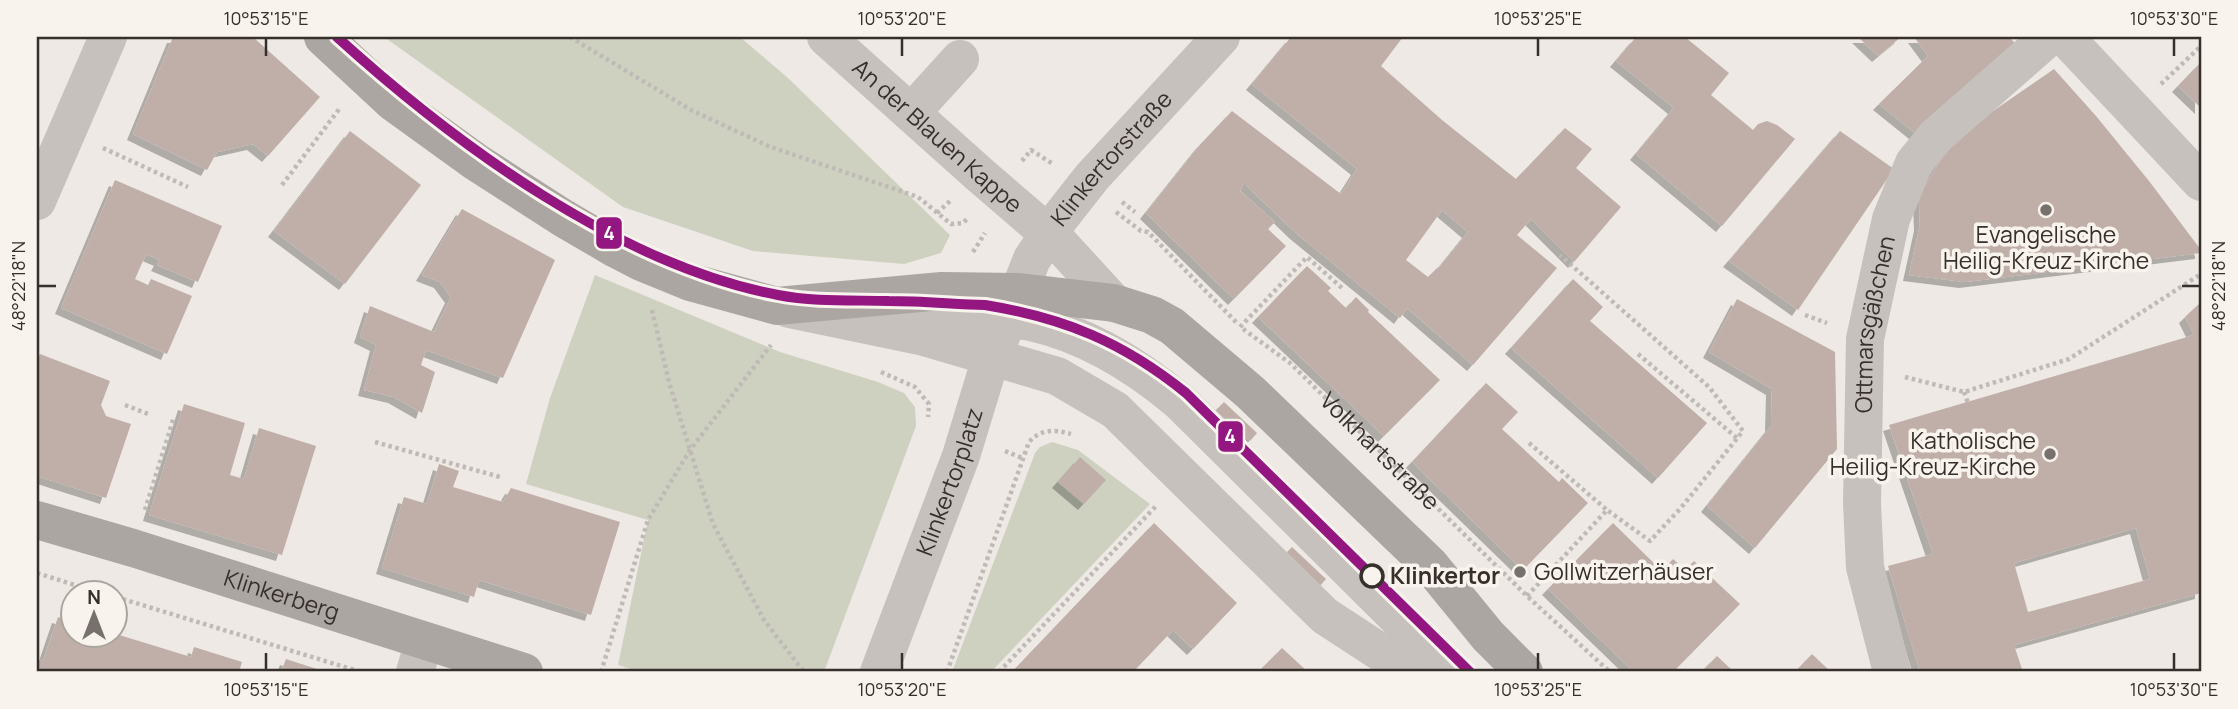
<svg xmlns="http://www.w3.org/2000/svg" width="2238" height="709" viewBox="0 0 2238 709" font-family="Manrope,sans-serif">
  <defs>
    <filter id="shadow"><feDropShadow dx="-6" dy="6" stdDeviation="0" flood-color="#0004"/></filter>
  </defs>
  <rect width="100%" height="100%" fill="#eee9e4"/>
  <g fill="#cfd1c0">
    <polygon points="384,37 740,37 788,78 950,235 941,253 904,264 753,251 623,207"/>
    <polygon points="595,275 780,352 878,382 904,393 915,407 916,426 824,672 640,672 618,665 648,520 526,484 550,398"/>
    <polygon points="1052,442 1078,450 1150,504 991,672 952,672 1035,453 1040,447"/>
  </g>
  <g fill="#bfafa8" fill-rule="evenodd" filter="url(#shadow)">
    <polygon points="173,37 253,37 320,97 268,156 253,144 217,152 207,170 133,134"/>
    <path d="M1291,37H1403L1381,66L1442,120L1516,179L1565,128L1592,149L1576,168L1621,207L1574,262L1531,219L1517,235L1557,268L1473,365L1407,308L1400,318L1296,233L1244,183L1240,191L1275,222L1268,229L1286,246L1234,299L1146,213L1200,145L1232,111L1341,194L1357,169L1252,84ZM1442,210L1468,232L1439,268H1437L1428,277L1406,260Z"/>
    <polygon points="1636,37 1685,37 1729,73 1711,95 1753,130 1758,124 1767,121 1777,125 1795,139 1722,226 1636,154 1674,108 1616,61"/>
    <polygon points="1858,37 1901,37 1878,56"/>
    <polygon points="1914,37 2009,37 2020,48 1920,137 1879,104 1928,56"/>
    <polygon points="2201,62 2201,108 2178,86"/>
    <polygon points="2054,69 2096,116 2149,181 2201,250 2201,253 1965,282 1909,275 1920,225 1919,196 1954,138"/>
    <polygon points="350,131 421,185 345,284 274,231"/>
    <polygon points="1840,131 1894,169 1798,310 1729,261"/>
    <polygon points="115,180 222,226 198,282 157,265 160,260 146,254 135,279 148,285 151,279 192,296 167,354 61,308"/>
    <polygon points="462,209 555,260 503,378 426,350 421,365 435,372 422,413 394,397 364,390 376,345 360,337 370,306 434,332 451,297 440,282 422,275"/>
    <polygon points="1307,266 1331,288 1328,291 1346,308 1356,297 1369,310 1368,312 1440,380 1384,436 1258,317"/>
    <polygon points="1573,279 1603,307 1590,321 1707,423 1658,478 1511,348"/>
    <polygon points="1737,299 1835,352 1837,449 1755,548 1707,506 1771,426 1772,389 1709,352"/>
    <path d="M2201,302V593L2014,645L2023,672H1920L1888,566L1933,554L1889,425L2194,335L2185,317ZM2136,528L2150,579L2028,612L2014,563Z"/>
    <polygon points="40,354 110,381 101,405 106,416 131,424 106,498 37,476 37,360"/>
    <polygon points="1486,383 1518,412 1502,429 1559,482 1562,478 1588,503 1523,570 1412,462"/>
    <polygon points="1224,402 1257,433 1250,441 1216,410"/>
    <polygon points="184,404 245,423 230,475 244,479 259,428 316,446 282,555 149,515"/>
    <polygon points="1080,457 1106,480 1084,504 1058,482"/>
    <polygon points="439,464 459,471 453,487 503,502 511,488 620,522 591,615 479,580 474,597 382,568 404,497 427,504"/>
    <polygon points="1154,523 1237,603 1193,649 1173,630 1133,672 1012,672"/>
    <polygon points="1613,523 1662,571 1673,559 1685,570 1694,561 1740,604 1673,672 1634,672 1548,589"/>
    <polygon points="1292,547 1326,579 1319,587 1284,555"/>
    <polygon points="58,617 74,622 74,636 116,634 191,657 194,647 242,662 239,672 37,672 37,659 43,661"/>
    <polygon points="1282,648 1308,672 1258,672"/>
    <polygon points="1812,654 1831,672 1795,672"/>
    <polygon points="1717,656 1734,672 1701,672"/>
    <polygon points="286,659 326,672 281,672"/>
  </g>
  <g fill="none" stroke-linecap="round" stroke-linejoin="round">
    <g stroke="#bfbab6" stroke-width="4.5" stroke-dasharray="3.5 3.5" stroke-linecap="butt">
      <polyline points="570,37 691,110 768,146 918,197 951,224 963,223 968,218"/>
      <polyline points="2161,84 2201,46"/>
      <polyline points="103,148 188,187"/>
      <polyline points="1022,161 1031,150 1053,164"/>
      <polyline points="282,185 340,108"/>
      <polyline points="1122,202 1135,212"/>
      <polyline points="1116,212 1141,231 1148,232 1237,323"/>
      <polyline points="937,213 950,201"/>
      <polyline points="973,252 985,233"/>
      <polyline points="652,310 669,382 713,524 764,620 804,672"/>
      <polyline points="1805,315 1827,323"/>
      <polyline points="1240,327 1307,257 1342,288"/>
      <path id="s1" d="M1243,329L1290,363L1527,596L1610,672"/>
      <polyline points="1638,354 1737,438"/>
      <polyline points="881,372 915,387 929,404 928,417"/>
      <polyline points="1905,377 1964,392 2069,359 2201,274"/>
      <polyline points="1964,392 1968,403"/>
      <polyline points="125,405 151,415"/>
      <polyline points="375,442 500,477"/>
      <polyline points="1529,443 1607,510"/>
      <polyline points="1005,451 1022,458"/>
      <polyline points="145,510 174,417"/>
      <polyline points="37,573 103,594"/>
      <polyline points="1527,596 1607,510 1650,541 1680,509 1743,431 1709,387 1560,255"/>
      <polyline points="116,597 361,672"/>
      <polyline points="601,672 648,520 690,450 771,345"/>
      <path d="M947,672L1029,442C1041,429 1054,429 1071,434"/>
      <polyline points="999,672 1157,505"/>
    </g>
    <g stroke="#c7c1bd" stroke-width="38">
      <path id="s2" d="M826,37L979,174L1059,243L1114,303"/>
      <polyline points="2065,37 2201,182"/>
      <polyline points="911,113 960,59"/>
      <polyline points="37,201 108,37"/>
      <polyline points="789,309 924,337 1057,376 1115,410 1325,616 1394,661 1406,672"/>
      <path d="M870,310C923,313 977,311 1030,322C1086,334 1136,365 1180,402L1452,672"/>
      <polyline points="415,672 424,641"/>
      <path id="s3" d="M879,672L961,456L986,374L1032,259L1059,219L1092,177L1221,37"/>
      <path id="s4" d="M1892,672L1865,567L1862,503L1865,339L1891,219L1914,163L1936,136L2049,37"/>
    </g>
    <g stroke="#aca6a2" stroke-width="38">
      <polyline points="323,37 393,102 476,162 563,218 616,249 641,262 690,282 777,306 942,291 1019,292 1114,303 1152,315 1172,326 1250,392 1430,565 1488,636 1524,672"/>
      <path id="s5" d="M37,520L133,548L524,672"/>
    </g>
    <defs>
      <path id="tram-1" d="M337,37C455,144 619,265 778,295C814,302 852,300 889,301C921,301 953,304 985,305C1064,318 1123,342 1186,393L1470,672"/>
    </defs>
    <use href="#tram-1" stroke="#f9f3ed" stroke-width="16"/>
    <use href="#tram-1" stroke="#941680" stroke-width="10"/>
  </g>
  <path fill="none" stroke="#372f2b" stroke-width="2.5" d="M266,38V56M902,38V56M1538,38V56M2174,38V56M38,286H56M2182,286H2200M266,653V670M902,653V670M1538,653V670M2174,653V670"/>
  <g fill="#77706c" stroke="#f9f3ed" stroke-width="2.5">
    <circle cx="2046" cy="210" r="7"/>
    <circle cx="2050" cy="454" r="7"/>
    <circle cx="1520" cy="572" r="7"/>
  </g>
  <circle fill="#f9f3ed" stroke="#372f2b" stroke-width="3.5" cx="1372" cy="576" r="11"/>
  <g text-anchor="middle" stroke-width="7" stroke-linejoin="round" paint-order="stroke">
    <g font-size="23" fill="#372f2b" stroke="#f9f3ed">
      <text dy="8" stroke="none"><textPath href="#s2" startOffset="149">An der Blauen Kappe</textPath></text>
      <text dy="8" stroke="none"><textPath href="#s3" startOffset="569">Klinkertorstraße</textPath></text>
      <text dy="8" stroke="none"><textPath href="#s4" startOffset="352">Ottmarsgäßchen</textPath></text>
      <text dy="8" stroke="none"><textPath href="#s1" startOffset="184">Volkhartstraße</textPath></text>
      <text dy="8" stroke="none"><textPath href="#s3" startOffset="203">Klinkertorplatz</textPath></text>
      <text dy="8" stroke="none"><textPath href="#s5" startOffset="256">Klinkerberg</textPath></text>
    </g>
    <g font-size="23" fill="#372f2b" stroke="#f9f3ed">
      <text x="2046" y="243">Evangelische<tspan x="2046" dy="26">Heilig-Kreuz-Kirche</tspan></text>
      <text x="2036" y="449" text-anchor="end">Katholische<tspan x="2036" dy="26">Heilig-Kreuz-Kirche</tspan></text>
      <text x="1534" y="580" text-anchor="start">Gollwitzerhäuser</text>
    </g>
    <g font-size="23" font-weight="bold" fill="#372f2b" stroke="#f9f3ed" text-anchor="start">
      <text x="1390" y="584">Klinkertor</text>
    </g>
  </g>
  <g stroke="#f9f3ed" stroke-width="2.5">
    <rect x="595" y="216" width="28" height="34" rx="7" fill="#941680"/>
    <rect x="1217" y="420" width="27" height="33" rx="7" fill="#941680"/>
  </g>
  <g font-size="19" text-anchor="middle" font-weight="bold" fill="#fff">
    <text x="609" y="240">4</text>
    <text x="1230" y="443">4</text>
  </g>
  <rect width="2238" height="709" fill="none" stroke="#f9f3ed" stroke-width="77"/>
  <g transform="translate(94 614)"><circle r="33" fill="#f9f3ed" stroke="#aba59f" stroke-width="2"/>
  <path d="M0-5L12 26L0 18L-12 26Z" fill="#77706c"/>
  <text y="-10" font-size="19" font-weight="bold" text-anchor="middle" fill="#372f2b">N</text>
  </g>
  <rect x="38" y="38" width="2162" height="632" fill="none" stroke="#372f2b" stroke-width="2.5"/>
  <g font-size="18" text-anchor="middle" fill="#372f2b">
    <text x="266" y="25">10°53'15"E</text>
    <text x="902" y="25">10°53'20"E</text>
    <text x="1538" y="25">10°53'25"E</text>
    <text x="2174" y="25">10°53'30"E</text>
    <text transform="translate(19 286) rotate(-90)" y="6">48°22'18"N</text>
    <text transform="translate(2219 286) rotate(-90)" y="6">48°22'18"N</text>
    <text x="266" y="696">10°53'15"E</text>
    <text x="902" y="696">10°53'20"E</text>
    <text x="1538" y="696">10°53'25"E</text>
    <text x="2174" y="696">10°53'30"E</text>
  </g>
</svg>
